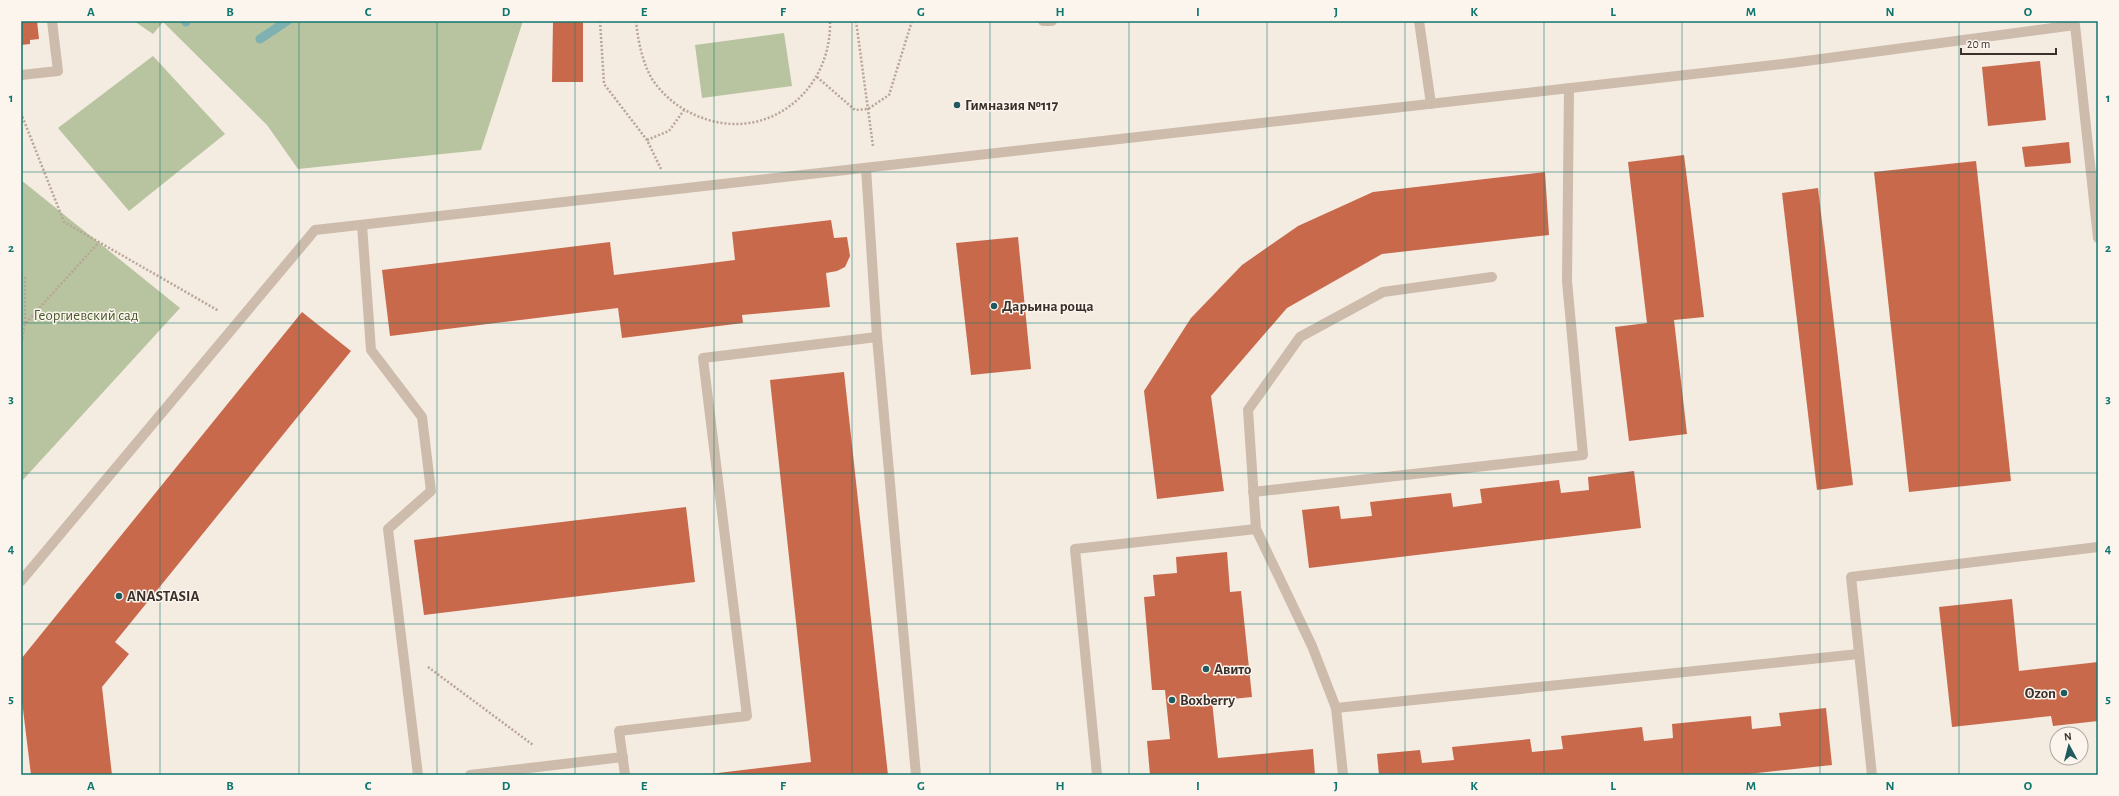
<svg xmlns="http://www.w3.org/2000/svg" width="2119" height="796" viewBox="0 0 2119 796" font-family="'Alegreya Sans',sans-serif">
  <rect width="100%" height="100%" fill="#f4ebe1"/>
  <g fill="#b8c4a0">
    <polygon points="134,21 523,21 481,150 298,169 267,125 163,22 153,34"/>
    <polygon points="784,33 792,86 702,98 695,45"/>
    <polygon points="153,56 225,134 129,211 58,128"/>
    <polygon points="21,180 180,308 21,482"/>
  </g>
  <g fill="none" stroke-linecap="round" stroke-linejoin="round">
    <g stroke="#7fb0b2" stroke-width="9">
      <polyline points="185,21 186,22"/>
      <polyline points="260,39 287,21"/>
    </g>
  </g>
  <g fill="#c8694b">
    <polygon points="21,21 37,21 39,39 30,40 30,44 21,45"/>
    <polygon points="553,21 583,21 583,82 552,82"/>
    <polygon points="2040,61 2046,120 1988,126 1982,67"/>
    <polygon points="2069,142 2071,163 2025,167 2022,147"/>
    <polygon points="1684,155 1704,317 1674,320 1687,434 1629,441 1615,327 1647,323 1628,162"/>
    <polygon points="1976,161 2011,481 1909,492 1874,172"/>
    <polygon points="1545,172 1549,235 1382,254 1287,308 1211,396 1224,491 1157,499 1144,391 1191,318 1242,265 1298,226 1373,192"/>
    <polygon points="1818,188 1853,485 1817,490 1782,193"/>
    <polygon points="831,220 834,238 847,237 850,256 845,267 837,271 826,273 830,307 742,315 743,323 622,338 618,308 390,336 382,270 610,242 614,275 735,260 732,232"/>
    <polygon points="1018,237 1031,369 971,375 956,243"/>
    <polygon points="302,312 351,351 115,642 129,654 102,687 112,775 31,775 21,693 21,659"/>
    <polygon points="844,372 888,775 701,775 811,762 770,380"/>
    <polygon points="1634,471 1641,528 1309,568 1302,510 1339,506 1341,519 1372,516 1370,502 1451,493 1453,507 1482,503 1480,489 1559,480 1561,493 1589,490 1588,477"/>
    <polygon points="686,507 695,582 424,615 414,540"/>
    <polygon points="1227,552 1230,592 1241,591 1252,697 1212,701 1218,758 1313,749 1315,775 1150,775 1147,741 1170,739 1165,690 1152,690 1144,597 1155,596 1153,575 1177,573 1176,557"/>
    <polygon points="2012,599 2019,671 2098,662 2098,721 2053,726 2051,716 1952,727 1939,607"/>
    <polygon points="1826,708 1832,765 1739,775 1379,775 1377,754 1420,750 1422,763 1454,760 1452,747 1530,739 1532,752 1563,749 1561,736 1642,727 1644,741 1673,738 1672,724 1751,716 1752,729 1781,726 1779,713"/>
  </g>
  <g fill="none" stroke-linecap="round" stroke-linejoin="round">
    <g stroke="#b9a596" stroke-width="2.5" stroke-dasharray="2 2" stroke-linecap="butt">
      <polyline points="600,21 604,84 647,140 661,169"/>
      <path d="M636,21C638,41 642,61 652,79C662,94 677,107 693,114C762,147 832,94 830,21"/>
      <polyline points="856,21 873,146"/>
      <polyline points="817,77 855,110 868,109 889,95 912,21"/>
      <polyline points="21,113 64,222 219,311"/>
      <polyline points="647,140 669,131 684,110"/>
      <polyline points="21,275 25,278 25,324"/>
      <polyline points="21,346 25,324 99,242"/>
      <polyline points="428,667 533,745"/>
    </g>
    <g stroke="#cdbbac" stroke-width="10">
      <polyline points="1043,21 1052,21"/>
      <polyline points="1419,21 1431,104"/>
      <polyline points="21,75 58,71 52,21"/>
      <polyline points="866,168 877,337 916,775"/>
      <polyline points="362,225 371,350 422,417 431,491 388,529 418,775"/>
      <polyline points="1253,492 1583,455 1567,281 1569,88"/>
      <polyline points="21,581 315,230 1791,63 2075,25 2098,238"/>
      <polyline points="1336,708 1312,646 1256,529 1248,410 1300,337 1383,292 1492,277"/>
      <polyline points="470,775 623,757"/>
      <polyline points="625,775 619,731 747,716 703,358 877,337"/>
      <polyline points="1097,775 1075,549 1256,529"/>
      <polyline points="1343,775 1336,708 1859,654"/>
      <polyline points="1872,775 1851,577 2098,547"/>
    </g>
  </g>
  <path fill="none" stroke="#0f766e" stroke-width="1" stroke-opacity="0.55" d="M160,21V775M299,21V775M437,21V775M575,21V775M714,21V775M852,21V775M990,21V775M1129,21V775M1267,21V775M1405,21V775M1544,21V775M1682,21V775M1820,21V775M1959,21V775M21,172H2098M21,323H2098M21,473H2098M21,624H2098"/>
  <g fill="#1f5a5e" stroke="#fbf5ee" stroke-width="1.5">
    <circle cx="957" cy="105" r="4"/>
    <circle cx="994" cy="306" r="4"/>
    <circle cx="119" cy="596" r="4"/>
    <circle cx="1206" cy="669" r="4"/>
    <circle cx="2064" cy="693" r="4"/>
    <circle cx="1172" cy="700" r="4"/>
  </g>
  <g text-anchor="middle" stroke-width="3" stroke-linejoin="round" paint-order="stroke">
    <g font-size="15" font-weight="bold" fill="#3b302b" stroke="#fbf5ee" text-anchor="start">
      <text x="965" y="110">Гимназия №117</text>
      <text x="1002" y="311">Дарьина роща</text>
      <text x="127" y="601">ANASTASIA</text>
      <text x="1214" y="674">Авито</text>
      <text x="2056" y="698" text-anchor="end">Ozon</text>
      <text x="1180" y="705">Boxberry</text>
    </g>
    <g font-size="15" fill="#4a5a2e" stroke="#fbf5ee">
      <text x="86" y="320">Георгиевский сад</text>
    </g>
  </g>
  <rect width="2119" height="796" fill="none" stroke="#fbf5ee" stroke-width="44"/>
  <g transform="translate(2069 746) rotate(353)"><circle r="19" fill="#fbf5ee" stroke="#aea6a0"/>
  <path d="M0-3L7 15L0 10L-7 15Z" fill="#1f5a5e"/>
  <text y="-6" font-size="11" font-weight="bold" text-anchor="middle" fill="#3b302b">N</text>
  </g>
  <path d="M1961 48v6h95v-6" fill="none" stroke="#3b302b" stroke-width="2"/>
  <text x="1967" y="48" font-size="12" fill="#3b302b" stroke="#fbf5ee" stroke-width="3" paint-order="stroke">20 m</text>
  <rect x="22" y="22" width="2075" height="752" fill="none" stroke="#0f766e" stroke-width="1.5"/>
  <g font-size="13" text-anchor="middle" font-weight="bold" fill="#0f766e">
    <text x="91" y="16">A</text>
    <text x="230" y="16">B</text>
    <text x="368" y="16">C</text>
    <text x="506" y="16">D</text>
    <text x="644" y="16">E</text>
    <text x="783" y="16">F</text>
    <text x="921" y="16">G</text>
    <text x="1060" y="16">H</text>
    <text x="1198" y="16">I</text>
    <text x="1336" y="16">J</text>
    <text x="1474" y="16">K</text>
    <text x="1613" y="16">L</text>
    <text x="1751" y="16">M</text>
    <text x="1890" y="16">N</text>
    <text x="2028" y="16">O</text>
    <text x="11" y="102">1</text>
    <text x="2108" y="102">1</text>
    <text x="11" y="252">2</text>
    <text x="2108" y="252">2</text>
    <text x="11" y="403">3</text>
    <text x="2108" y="403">3</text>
    <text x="11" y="553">4</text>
    <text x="2108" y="553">4</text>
    <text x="11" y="703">5</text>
    <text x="2108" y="703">5</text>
    <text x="91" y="790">A</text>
    <text x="230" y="790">B</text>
    <text x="368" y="790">C</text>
    <text x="506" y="790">D</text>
    <text x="644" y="790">E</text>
    <text x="783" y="790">F</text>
    <text x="921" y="790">G</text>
    <text x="1060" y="790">H</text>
    <text x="1198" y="790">I</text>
    <text x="1336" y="790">J</text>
    <text x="1474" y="790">K</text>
    <text x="1613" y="790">L</text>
    <text x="1751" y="790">M</text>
    <text x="1890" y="790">N</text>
    <text x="2028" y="790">O</text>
  </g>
</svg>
